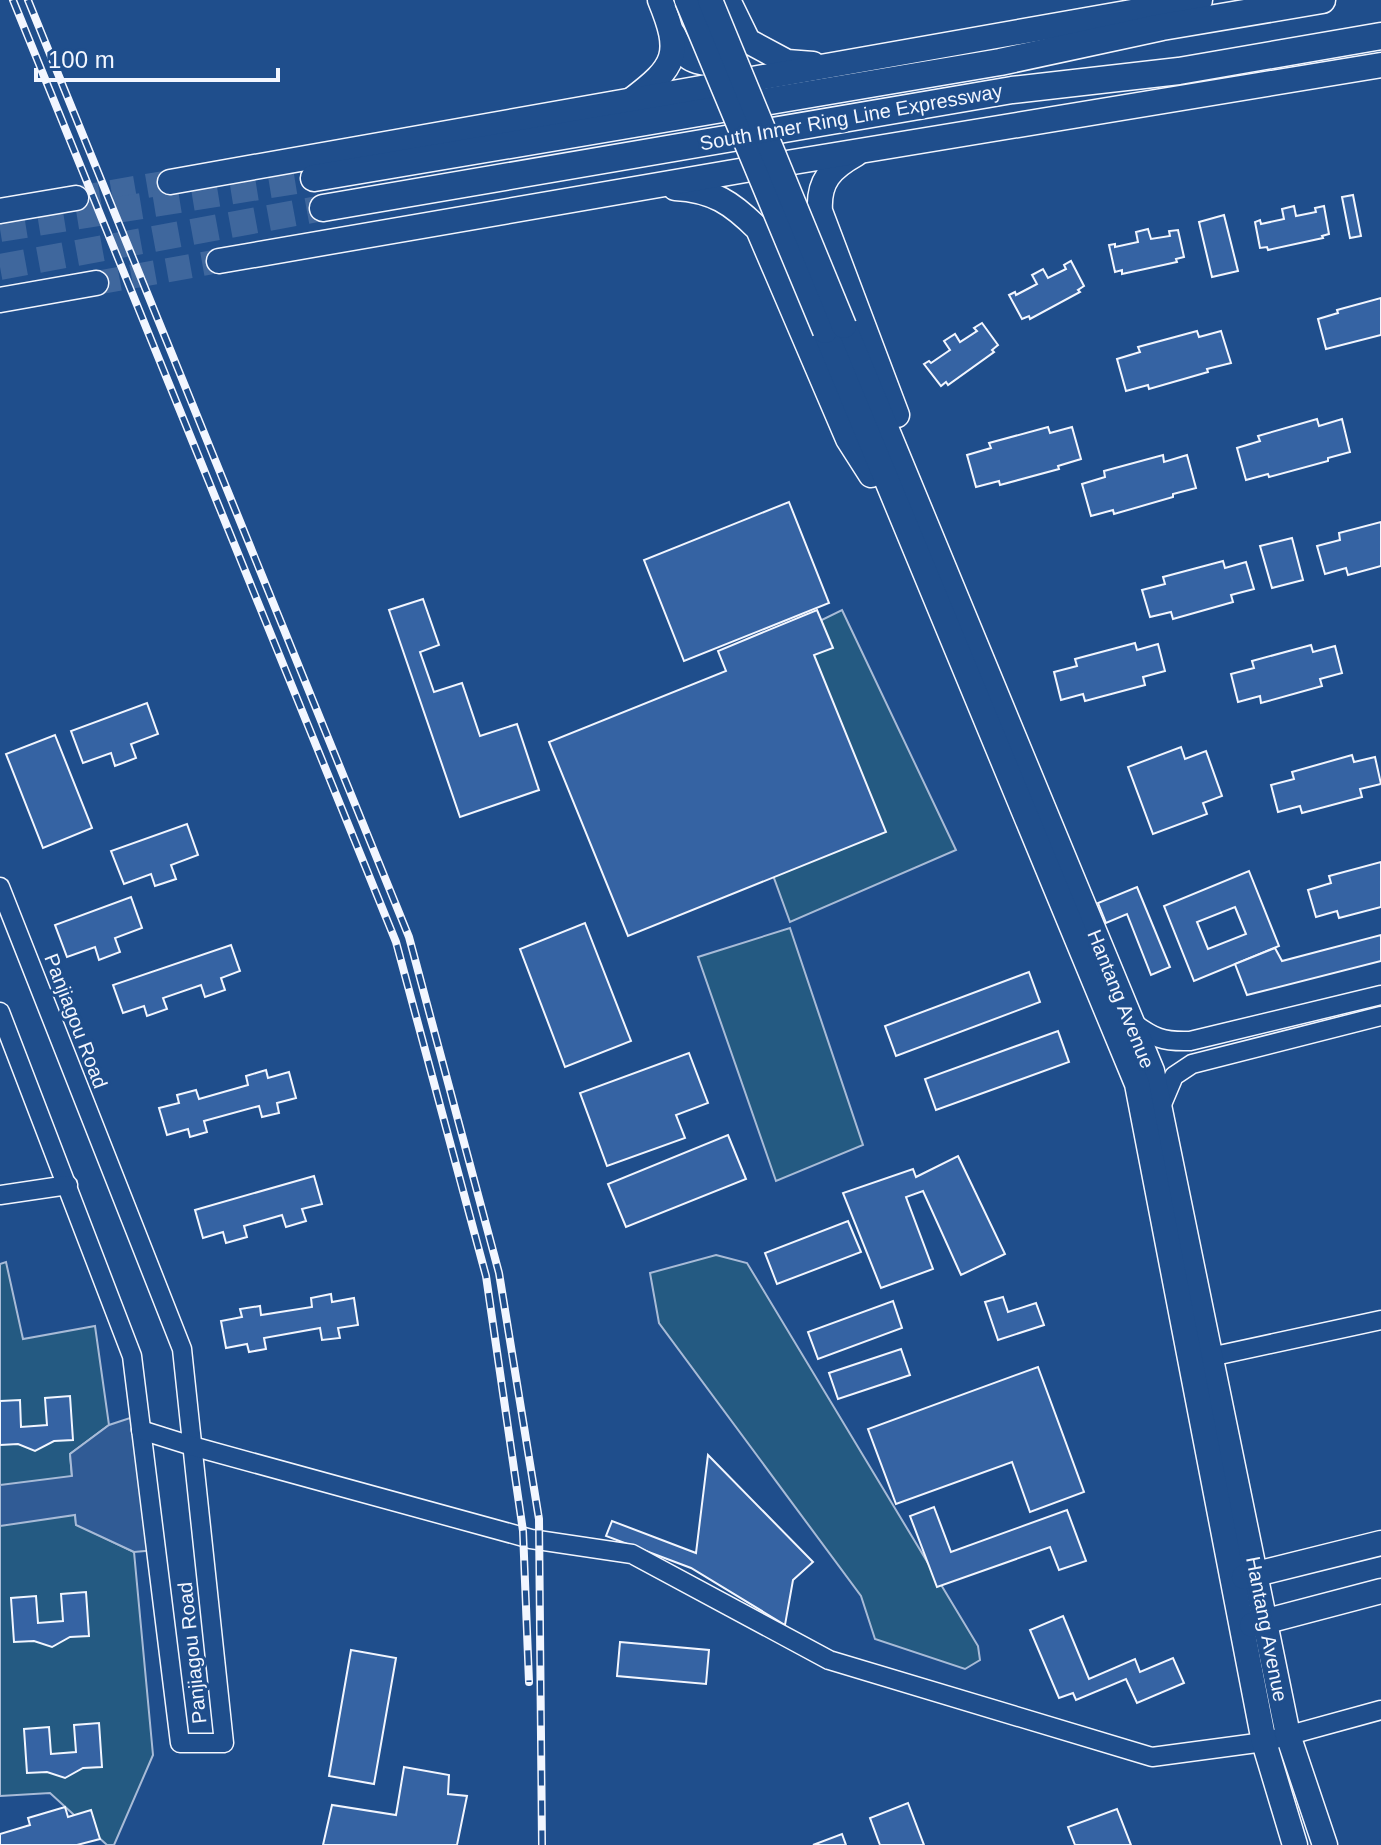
<svg xmlns="http://www.w3.org/2000/svg" width="1381" height="1845" viewBox="0 0 1381 1845" font-family="Helvetica,sans-serif">
  <rect width="100%" height="100%" fill="#1f4e8c"/>
  <g fill="#245a82" stroke="#a8bbd7" stroke-width="2">
    <polygon points="842,610 956,850 790,922 770,867 785,638"/>
    <polygon points="790,928 863,1145 776,1181 698,957"/>
    <polygon points="716,1255 747,1263 978,1646 980,1660 965,1669 875,1639 861,1596 659,1323 650,1273"/>
    <polygon points="6,1262 23,1339 95,1326 109,1425 70,1454 76,1524 134,1552 153,1755 114,1845 107,1845 50,1793 0,1796 0,1264"/>
  </g>
  <polygon fill="#305b95" stroke="#a8bbd7" stroke-width="2" points="139,1415 156,1550 134,1552 76,1525 75,1515 0,1526 0,1485 72,1476 70,1454 109,1425"/>
  <g fill="#3563a3" stroke="#f2f6ff" stroke-width="2" fill-rule="evenodd">
    <polygon points="1353,195 1361,236 1350,238 1342,197"/>
    <polygon points="1294,206 1296,216 1316,212 1315,208 1324,206 1329,234 1322,236 1323,238 1268,250 1267,247 1260,248 1255,222 1260,220 1261,224 1284,219 1282,209"/>
    <polygon points="1224,215 1238,271 1212,277 1199,222"/>
    <polygon points="1148,229 1151,239 1170,236 1169,231 1178,230 1184,257 1176,259 1177,262 1122,274 1122,270 1115,272 1109,245 1115,244 1115,247 1138,242 1136,232"/>
    <polygon points="1071,261 1084,286 1078,290 1080,292 1030,319 1029,316 1022,319 1009,295 1015,292 1016,295 1037,284 1032,275 1043,269 1048,278 1066,269 1064,265"/>
    <polygon points="1381,298 1381,335 1326,349 1318,319 1338,313 1337,310"/>
    <polygon points="982,323 998,345 992,350 994,352 948,385 946,382 941,386 924,364 929,361 931,363 950,350 944,341 955,334 960,342 977,331 974,328"/>
    <polygon points="1197,331 1199,337 1221,331 1231,363 1207,369 1208,372 1149,389 1148,385 1126,391 1117,359 1140,352 1138,347"/>
    <polygon points="1317,419 1319,426 1342,419 1350,452 1328,458 1328,461 1269,477 1268,474 1246,480 1237,448 1260,441 1258,436"/>
    <polygon points="1048,427 1050,433 1072,427 1081,459 1058,466 1059,469 1000,485 999,481 976,487 967,455 991,448 989,443"/>
    <polygon points="1163,455 1164,462 1187,455 1196,488 1173,494 1173,497 1114,514 1113,510 1091,516 1082,484 1105,477 1104,471"/>
    <polygon points="789,502 829,603 684,661 644,560"/>
    <polygon points="1381,522 1381,566 1348,575 1346,568 1325,574 1317,546 1340,540 1339,533"/>
    <polygon points="1292,538 1303,580 1272,588 1260,546"/>
    <polygon points="1223,561 1225,568 1246,562 1254,589 1231,595 1233,602 1173,619 1171,612 1150,617 1142,590 1165,584 1163,577"/>
    <polygon points="423,599 439,645 420,652 434,692 462,683 480,736 517,724 539,790 460,817 389,610"/>
    <polygon points="817,610 833,648 814,655 886,832 628,936 549,742 726,671 718,651"/>
    <polygon points="1135,643 1137,650 1158,644 1165,671 1143,677 1145,685 1085,701 1083,694 1061,700 1054,672 1077,666 1075,659"/>
    <polygon points="1311,645 1313,652 1335,646 1342,673 1320,679 1322,686 1261,703 1260,696 1238,702 1231,674 1254,668 1252,661"/>
    <polygon points="147,703 158,734 131,744 136,758 115,766 111,753 83,763 71,731"/>
    <polygon points="55,735 92,828 43,848 6,754"/>
    <polygon points="1181,747 1185,759 1206,751 1222,796 1203,803 1207,814 1153,834 1128,767"/>
    <polygon points="1352,755 1354,762 1375,757 1381,784 1360,789 1362,797 1302,813 1300,806 1278,812 1271,785 1294,779 1292,772"/>
    <polygon points="187,824 198,855 171,865 176,879 155,886 151,874 124,884 111,851"/>
    <polygon points="1381,862 1381,907 1339,918 1337,911 1316,917 1308,890 1331,883 1329,876"/>
    <path d="M1249,871L1279,946L1194,981L1164,906ZM1235,907L1246,934L1208,949L1197,922Z"/>
    <polygon points="1137,887 1170,967 1151,975 1127,914 1106,923 1098,903"/>
    <polygon points="131,897 142,928 115,938 120,952 99,960 95,947 67,957 55,925"/>
    <polygon points="585,923 631,1041 565,1067 520,949"/>
    <polygon points="1381,935 1381,961 1247,995 1235,964 1275,948 1282,961"/>
    <polygon points="231,945 240,971 221,978 225,990 205,997 201,985 163,998 167,1009 147,1016 144,1006 123,1013 113,985"/>
    <polygon points="1029,972 1040,1002 896,1056 885,1026"/>
    <polygon points="1058,1031 1069,1062 936,1110 925,1079"/>
    <polygon points="689,1053 708,1103 676,1115 685,1138 607,1166 580,1093"/>
    <polygon points="266,1070 268,1078 289,1072 296,1098 277,1103 279,1113 262,1117 259,1106 204,1121 207,1132 190,1137 188,1129 167,1135 159,1108 179,1103 177,1095 196,1090 199,1099 248,1085 246,1076"/>
    <polygon points="728,1135 746,1179 626,1227 608,1184"/>
    <polygon points="958,1156 1005,1254 961,1275 923,1191 906,1197 933,1269 881,1288 843,1193 913,1169 916,1177"/>
    <polygon points="314,1176 322,1204 302,1209 306,1221 286,1227 282,1215 244,1226 247,1237 226,1243 223,1232 203,1238 195,1210"/>
    <polygon points="848,1221 861,1252 777,1284 765,1253"/>
    <polygon points="331,1294 332,1302 354,1298 358,1325 338,1328 340,1338 322,1340 320,1328 264,1338 266,1349 249,1352 247,1344 226,1348 221,1321 242,1317 240,1309 260,1306 261,1315 312,1307 311,1298"/>
    <polygon points="1003,1297 1008,1312 1036,1303 1044,1325 998,1340 985,1302"/>
    <polygon points="893,1301 902,1328 818,1359 808,1332"/>
    <polygon points="901,1349 910,1375 838,1399 829,1373"/>
    <polygon points="1038,1367 1084,1492 1030,1512 1012,1462 896,1504 868,1429"/>
    <polygon points="70,1396 73,1440 54,1441 35,1451 18,1444 0,1445 0,1401 20,1400 21,1427 47,1425 45,1398"/>
    <polygon points="708,1455 813,1562 793,1580 785,1625 691,1568 606,1536 612,1521 696,1553"/>
    <polygon points="934,1507 951,1552 1067,1510 1086,1561 1059,1570 1050,1547 937,1587 910,1516"/>
    <polygon points="86,1592 89,1636 70,1637 52,1647 34,1641 14,1642 11,1598 36,1596 38,1623 63,1621 61,1594"/>
    <polygon points="1063,1616 1089,1679 1135,1659 1140,1672 1173,1658 1184,1683 1137,1703 1126,1679 1076,1700 1073,1693 1059,1698 1030,1630"/>
    <polygon points="620,1642 709,1650 706,1684 617,1676"/>
    <polygon points="351,1650 396,1658 374,1784 329,1776"/>
    <polygon points="99,1723 102,1767 83,1768 65,1778 47,1772 27,1773 24,1729 49,1727 51,1754 76,1752 74,1725"/>
    <polygon points="404,1767 449,1775 448,1794 467,1796 457,1845 323,1845 332,1805 396,1815"/>
    <polygon points="908,1803 924,1845 880,1845 870,1818"/>
    <polygon points="65,1807 68,1817 91,1810 100,1839 77,1845 0,1845 0,1834 30,1825 28,1818"/>
    <polygon points="1117,1809 1131,1845 1075,1845 1068,1827"/>
    <polygon points="842,1834 846,1845 813,1845"/>
  </g>
  <g fill="none" stroke-linecap="round" stroke-linejoin="round">
    <g stroke="#3f679d" stroke-width="24" stroke-dasharray="24 12" stroke-linecap="butt">
      <polyline points="76,198 170,182"/>
      <polyline points="96,283 219,261"/>
    </g>
    <g stroke="#3f679d" stroke-width="26" stroke-dasharray="26 13" stroke-linecap="butt">
      <polyline points="0,229 314,178"/>
      <polyline points="0,267 323,208"/>
    </g>
    <defs>
      <g id="minor">
        <polyline points="0,887 182,1349 224,1743 180,1743 132,1356 0,1012"/>
        <path d="M1131,1021C1153,1038 1163,1042 1190,1041L1381,995"/>
        <polyline points="1160,1109 1174,1076 1192,1064 1381,1016"/>
        <polyline points="0,1195 68,1185"/>
        <polyline points="1210,1357 1381,1320"/>
        <polyline points="141,1430 192,1446 531,1539 632,1554 829,1660 1152,1757 1264,1742 1381,1710"/>
      </g>
      <g id="major">
        <polyline points="728,0 748,41 787,62 813,64"/>
        <path d="M673,34C685,59 690,62 718,64L728,54"/>
        <path d="M630,101C677,66 682,54 660,0"/>
        <path d="M856,154C831,168 818,181 820,211L897,415"/>
        <polyline points="170,182 1200,0"/>
        <path d="M675,188C713,190 732,203 758,229L848,439L871,475"/>
        <polyline points="0,211 76,198"/>
        <polyline points="219,261 757,168 1381,65"/>
        <polyline points="0,300 96,283"/>
        <polyline points="844,326 1152,1071 1288,1735 1325,1845"/>
        <polyline points="825,331 1137,1084 1264,1742 1295,1845"/>
        <polyline points="1244,1577 1381,1543"/>
        <polyline points="1252,1625 1381,1591"/>
      </g>
      <g id="highway">
        <polyline points="314,178 1000,62 1162,27 1322,0"/>
        <polyline points="323,208 1012,90 1179,71 1381,36"/>
      </g>
    </defs>
    <use href="#minor" stroke="#f2f6ff" stroke-width="21"/>
    <use href="#major" stroke="#f2f6ff" stroke-width="27"/>
    <use href="#highway" stroke="#f2f6ff" stroke-width="29"/>
    <use href="#minor" stroke="#1f4e8c" stroke-width="18"/>
    <use href="#major" stroke="#1f4e8c" stroke-width="24"/>
    <use href="#highway" stroke="#1f4e8c" stroke-width="26"/>
    <defs>
      <g id="rail">
        <polyline points="13,0 396,942 486,1276 523,1531 529,1682"/>
        <polyline points="28,0 409,937 499,1273 539,1519 542,1845"/>
      </g>
    </defs>
    <use href="#rail" stroke="#f2f6ff" stroke-width="8"/>
    <use href="#rail" stroke="#1f4e8c" stroke-width="5" stroke-dasharray="15" stroke-linecap="butt"/>
    <defs>
      <g id="major-bridge">
        <polyline points="687,0 825,331"/>
        <polyline points="710,0 844,326"/>
      </g>
    </defs>
    <use href="#major-bridge" stroke="#f2f6ff" stroke-width="27" stroke-linecap="butt"/>
    <use href="#major-bridge" stroke="#1f4e8c" stroke-width="24"/>
  </g>
  <g text-anchor="middle" stroke-width="6" stroke-linejoin="round" paint-order="stroke">
    <g font-size="20" fill="#f2f6ff" stroke="#1f4e8c">
      <text transform="translate(851 117) rotate(-10)" y="7">South Inner Ring Line Expressway</text>
      <text transform="translate(1121 999) rotate(68)" y="7">Hantang Avenue</text>
      <text transform="translate(76 1021) rotate(69)" y="7">Panjiagou Road</text>
      <text transform="translate(1267 1629) rotate(79)" y="7">Hantang Avenue</text>
      <text transform="translate(192 1653) rotate(-96)" y="7">Panjiagou Road</text>
    </g>
  </g>
  <path d="M36 68v12h242v-12" fill="none" stroke="#f2f6ff" stroke-width="4"/>
  <text x="48" y="68" font-size="24" fill="#f2f6ff" stroke="#1f4e8c" stroke-width="6" paint-order="stroke">100 m</text>
</svg>
